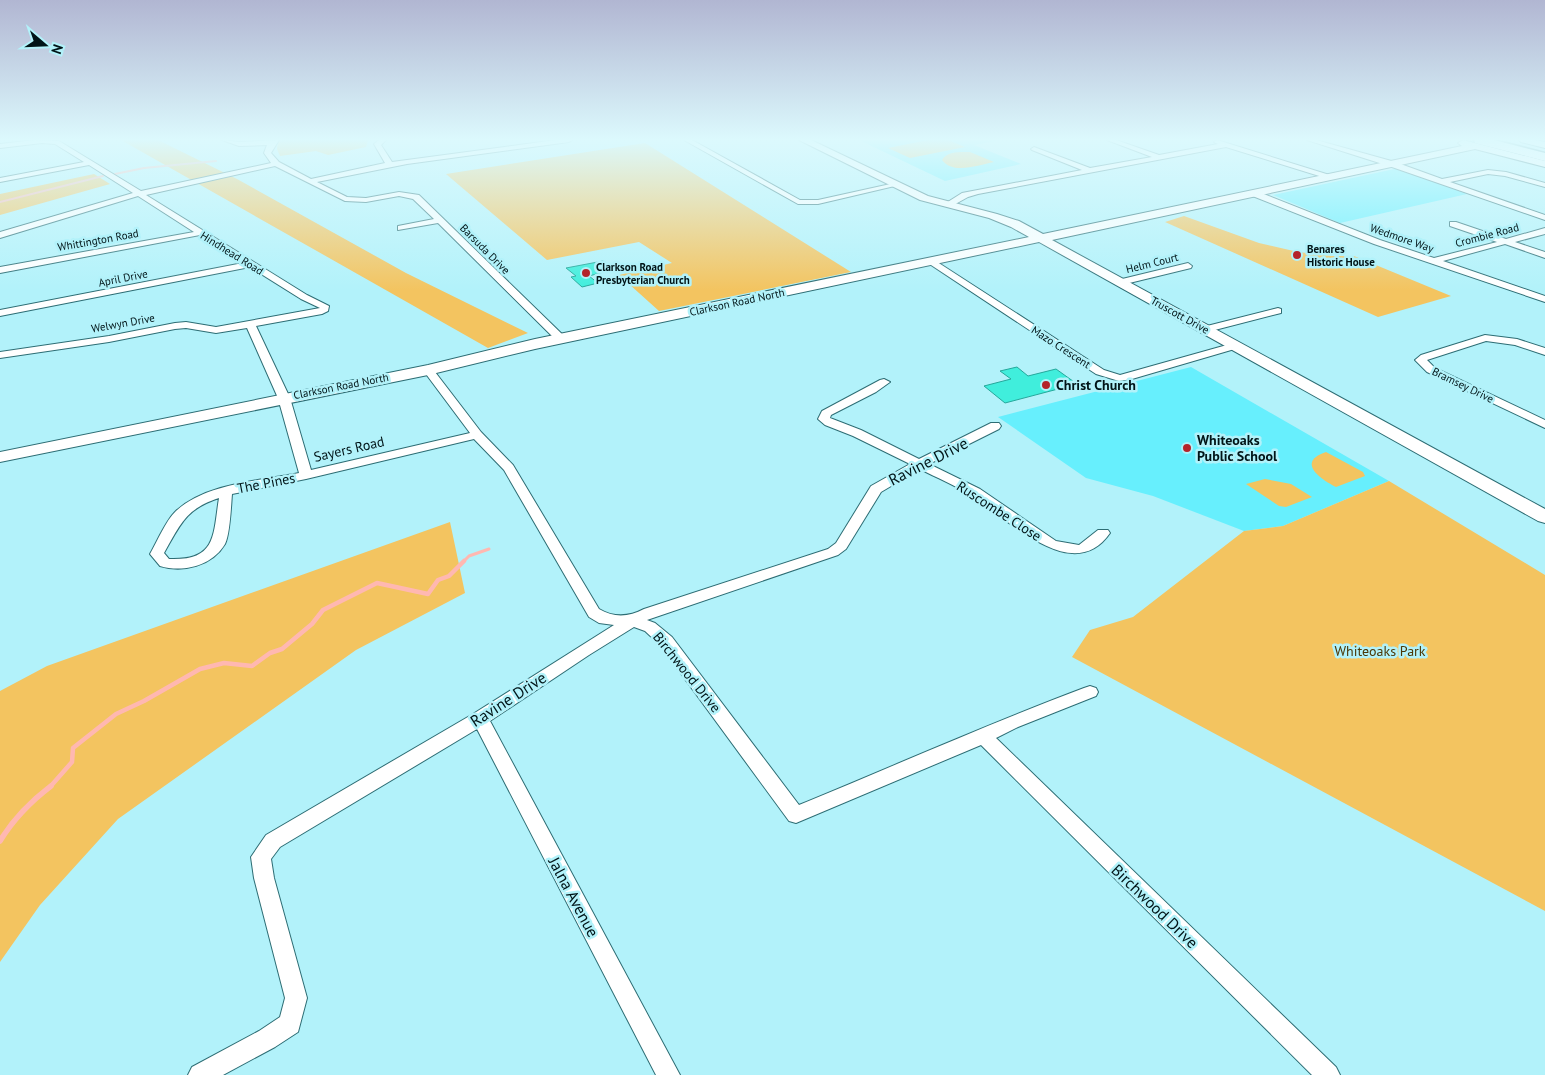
<svg xmlns="http://www.w3.org/2000/svg" width="1545" height="1075" viewBox="0 0 1545 1075" font-family="'PT Sans',sans-serif">
  <rect width="100%" height="100%" fill="#b2f2fa"/>
  <g fill="#67effd">
    <polygon points="859,140 1001,140 974,145 1021,164 945,181"/>
    <polygon points="1399,168 1467,194 1340,223 1273,195"/>
    <polygon points="1191,367 1389,481 1283,526 1244,531 1153,496 1086,478 998,417"/>
  </g>
  <g fill="#f3c460">
    <polygon points="121,140 158,140 237,179 406,273 528,333 488,348"/>
    <polygon points="281,140 373,140 368,141 366,147 328,155 316,151 280,156 277,149 278,142"/>
    <polygon points="928,140 948,140 965,147 910,158 888,148"/>
    <polygon points="645,143 851,272 659,311 619,275 672,263 639,242 547,260 446,174"/>
    <path d="M970,152L994,162C978,165 953,175 942,160C947,151 960,152 970,152Z"/>
    <polygon points="94,174 110,184 0,215 0,194"/>
    <polygon points="1184,216 1259,243 1298,252 1332,256 1354,256 1451,296 1378,317 1165,222"/>
    <path d="M1326,452L1363,472L1365,476L1336,487C1320,479 1296,462 1326,452Z"/>
    <polygon points="1265,479 1291,484 1312,497 1286,507 1279,506 1246,484"/>
    <polygon points="1389,481 1545,575 1545,911 1072,657 1090,630 1133,617 1244,531 1283,526"/>
    <polygon points="450,522 465,593 356,650 118,819 40,905 0,962 0,691 47,666"/>
  </g>
  <g fill="none" stroke-linecap="round" stroke-linejoin="round">
    <g stroke="#ffb8b1" stroke-width="2">
      <polyline points="115,174 144,168 216,161"/>
      <polyline points="0,202 103,176"/>
    </g>
    <polyline stroke="#ffb8b1" stroke-width="3" points="463,562 469,556 489,549"/>
    <polyline stroke="#ffb8b1" stroke-width="4.5" points="50,787 72,762 73,748 116,714 144,701 200,669 224,663 252,666 270,653 282,649 312,624 323,610 377,583 428,594 438,580 449,576 464,561"/>
    <path stroke="#ffb8b1" stroke-width="5.5" d="M0,841C14,818 30,802 51,786"/>
  </g>
  <g fill="#40eedc" stroke="#25a89b">
    <polygon points="603,261 612,268 610,269 611,270 589,276 598,283 582,287 571,277 576,276 566,268"/>
    <polygon points="1017,367 1028,376 1056,369 1077,384 1005,403 984,386 1011,379 1000,371"/>
  </g>
  <g fill="none" stroke-linecap="round" stroke-linejoin="round">
    <defs>
      <g id="street">
        <path d="M35,140L59,141L141,191L271,163L264,153L267,145L239,146L222,140L239,142L279,140L271,153L279,162L311,179L385,163L374,144L379,140H386L381,145L392,162L556,140H572L569,142L407,164L317,182L347,197L366,198L399,192L419,195L565,337L566,339L561,342L557,341L438,223L398,230V226L434,219L413,199L399,196L366,202L345,201L275,166L146,195L307,295L329,306L328,311L322,314L256,326L290,398L311,470L470,433L423,370L424,368H432L481,432L513,465L599,609C614,618 629,617 644,609L828,549L836,543L871,486L910,464L853,436L825,425L818,419L822,411L880,380L884,379L890,382L876,392L831,415L830,418L861,430L919,459L991,423H999L1001,426L999,429L929,464L980,489L1056,541L1079,545L1098,530H1108L1110,533C1073,587 1007,518 972,496C955,485 937,478 920,469L881,492L846,549L838,555L647,620L655,623L672,637L799,805C894,766 988,724 1084,688L1090,686L1096,688L1098,692L1096,696L1018,727L996,738L1336,1067L1340,1075H1312L981,745L796,823L789,821L660,645L645,631L634,627L589,655L490,721L680,1075H656L477,729L280,847L271,859L274,878L307,998L298,1032L275,1047L223,1075H188L192,1067L259,1031L280,1017L285,998L254,878L251,857L266,835L473,714L614,625L599,623L589,617L504,470L474,439L306,479L232,494C231,506 230,534 225,544C212,566 183,573 160,566L150,554C157,542 166,520 176,511C207,483 259,481 299,473L278,398L247,328L216,333L186,328L175,329L109,342L0,358V352L109,336L175,323L186,322L216,327L320,308L301,299L250,267L0,316V310L243,263L200,235L0,273V267L194,232L138,196L0,238V232L133,193L89,165L0,182V178L84,162L55,144L42,143L0,148V144ZM219,498C213,535 217,561 169,559L164,553C180,525 185,509 219,498Z"/>
        <polygon points="684,140 692,140 800,200 818,200 895,183 899,185 818,204 798,204"/>
        <polygon points="1107,140 1116,140 1159,155 1218,144 1214,142 1217,140 1336,177 1329,179 1226,147 978,194 968,197 950,207 943,205 962,193 1082,170 1032,150 1031,149 1034,147 1090,168 1152,157"/>
        <polygon points="1307,140 1316,140 1395,162 1442,179 1488,170 1506,172 1545,183 1545,187 1505,176 1488,174 1450,182 1545,215 1545,220 1389,166"/>
        <polygon points="1250,191 1256,191 1380,240 1434,258 1497,242 1450,226 1450,222 1456,222 1506,239 1545,228 1545,234 1515,242 1545,252 1545,258 1505,244 1443,261 1545,296 1545,302 1374,244 1250,195"/>
        <polygon points="931,258 1104,370 1120,375 1234,343 1239,346 1238,348 1132,379 1119,381 1096,374 928,263 927,261"/>
        <polygon points="1188,263 1192,266 1191,268 1121,285 1116,282 1118,280"/>
        <polygon points="1278,308 1281,309 1281,313 1207,332 1202,329 1203,327"/>
        <polygon points="1485,335 1517,339 1545,348 1545,355 1515,345 1486,341 1427,360 1435,368 1545,420 1545,428 1427,372 1415,360 1421,355"/>
      </g>
      <g id="secondary">
        <polygon points="799,140 811,140 928,196 997,214 1019,221 1043,234 1462,146 1458,143 1463,140 1545,161 1545,167 1475,149 1052,240 1545,509 1545,523 1538,521 1039,242 535,349 428,375 0,462 0,452 428,365 535,339 1029,237 1011,227 989,218 920,200"/>
        <polygon points="1519,140 1535,140 1545,142 1545,148 1521,142"/>
      </g>
      <polygon id="highway" points="1474,140 1494,140 1545,153 1545,161 1475,143"/>
    </defs>
    <use href="#street" stroke="#2d6d74" stroke-width="2"/>
    <use href="#secondary" stroke="#2d6d74" stroke-width="2"/>
    <use href="#highway" stroke="#2d6d74" stroke-width="3"/>
    <use href="#street" fill="#fff" fill-rule="evenodd"/>
    <use href="#secondary" fill="#fff" fill-rule="evenodd"/>
    <use href="#highway" fill="#fff" fill-rule="evenodd"/>
  </g>
  <linearGradient id="sky" x2="0" y2="1"><stop stop-color="#b1b6d2"/><stop offset="0.48" stop-color="#dcf9fd"/><stop offset="1" stop-color="#dcf9fd" stop-opacity="0"/></linearGradient>
  <rect width="1545" height="290" fill="url(#sky)"/>
  <g fill="#b4232a" stroke="#b2f2fa" stroke-width="2">
    <circle cx="1297" cy="255" r="5"/>
    <circle cx="586" cy="273" r="5"/>
    <circle cx="1046" cy="385" r="5"/>
    <circle cx="1187" cy="448" r="5"/>
  </g>
  <g text-anchor="middle" stroke-width="5" stroke-linejoin="round" paint-order="stroke">
    <g font-size="11" fill="#001417" stroke="#b2f2fa">
      <text transform="translate(1487 235) rotate(-15)" y="4">Crombie Road</text>
      <text transform="translate(1402 238) rotate(19)" y="4">Wedmore Way</text>
      <text transform="translate(98 240) rotate(-10)" y="4">Whittington Road</text>
      <text transform="translate(485 249) rotate(45)" y="4">Barsuda Drive</text>
      <text transform="translate(232 253) rotate(32)" y="4">Hindhead Road</text>
      <text transform="translate(1152 263) rotate(-14)" y="4">Helm Court</text>
      <text transform="translate(123 278) rotate(-11)" y="4">April Drive</text>
      <text transform="translate(737 302) rotate(-12)" y="4">Clarkson Road North</text>
      <text transform="translate(1180 315) rotate(29)" y="4">Truscott Drive</text>
      <text transform="translate(123 323) rotate(-10)" y="4">Welwyn Drive</text>
      <text transform="translate(1061 347) rotate(33)" y="4">Mazo Crescent</text>
      <text transform="translate(1463 385) rotate(26)" y="4">Bramsey Drive</text>
      <text transform="translate(341 386) rotate(-11)" y="4">Clarkson Road North</text>
    </g>
    <g font-size="11" font-weight="bold" fill="#001417" stroke="#b2f2fa" text-anchor="start">
      <text x="1307" y="253">Benares<tspan x="1307" dy="13">Historic House</tspan></text>
      <text x="596" y="271">Clarkson Road<tspan x="596" dy="13">Presbyterian Church</tspan></text>
    </g>
    <g font-size="14" font-weight="bold" fill="#001417" stroke="#b2f2fa" text-anchor="start">
      <text x="1056" y="390">Christ Church</text>
      <text x="1197" y="445">Whiteoaks<tspan x="1197" dy="16">Public School</tspan></text>
    </g>
    <g font-size="14" fill="#001417" stroke="#b2f2fa">
      <text transform="translate(349 449) rotate(-13)" y="5">Sayers Road</text>
      <text transform="translate(266 483) rotate(-11)" y="5">The Pines</text>
      <text transform="translate(999 511) rotate(33)" y="5">Ruscombe Close</text>
      <text transform="translate(687 672) rotate(51)" y="5">Birchwood Drive</text>
    </g>
    <g font-size="14" fill="#4b3706" stroke="#b2f2fa">
      <text x="1380" y="656">Whiteoaks Park</text>
    </g>
    <g font-size="16" fill="#001417" stroke="#b2f2fa">
      <text transform="translate(928 461) rotate(-27)" y="6">Ravine Drive</text>
      <text transform="translate(508 699) rotate(-33)" y="6">Ravine Drive</text>
      <text transform="translate(574 897) rotate(62)" y="6">Jalna Avenue</text>
      <text transform="translate(1155 906) rotate(44)" y="6">Birchwood Drive</text>
    </g>
  </g>
  <g transform="translate(45 45) rotate(109)" stroke="#b2f2fa" stroke-width="4" paint-order="stroke">
  <path d="M0-4L9 19L0 12L-9 19Z" fill="#001417"/>
  <text y="-8" font-size="14" font-weight="bold" text-anchor="middle" fill="#001417">N</text>
  </g>
</svg>
